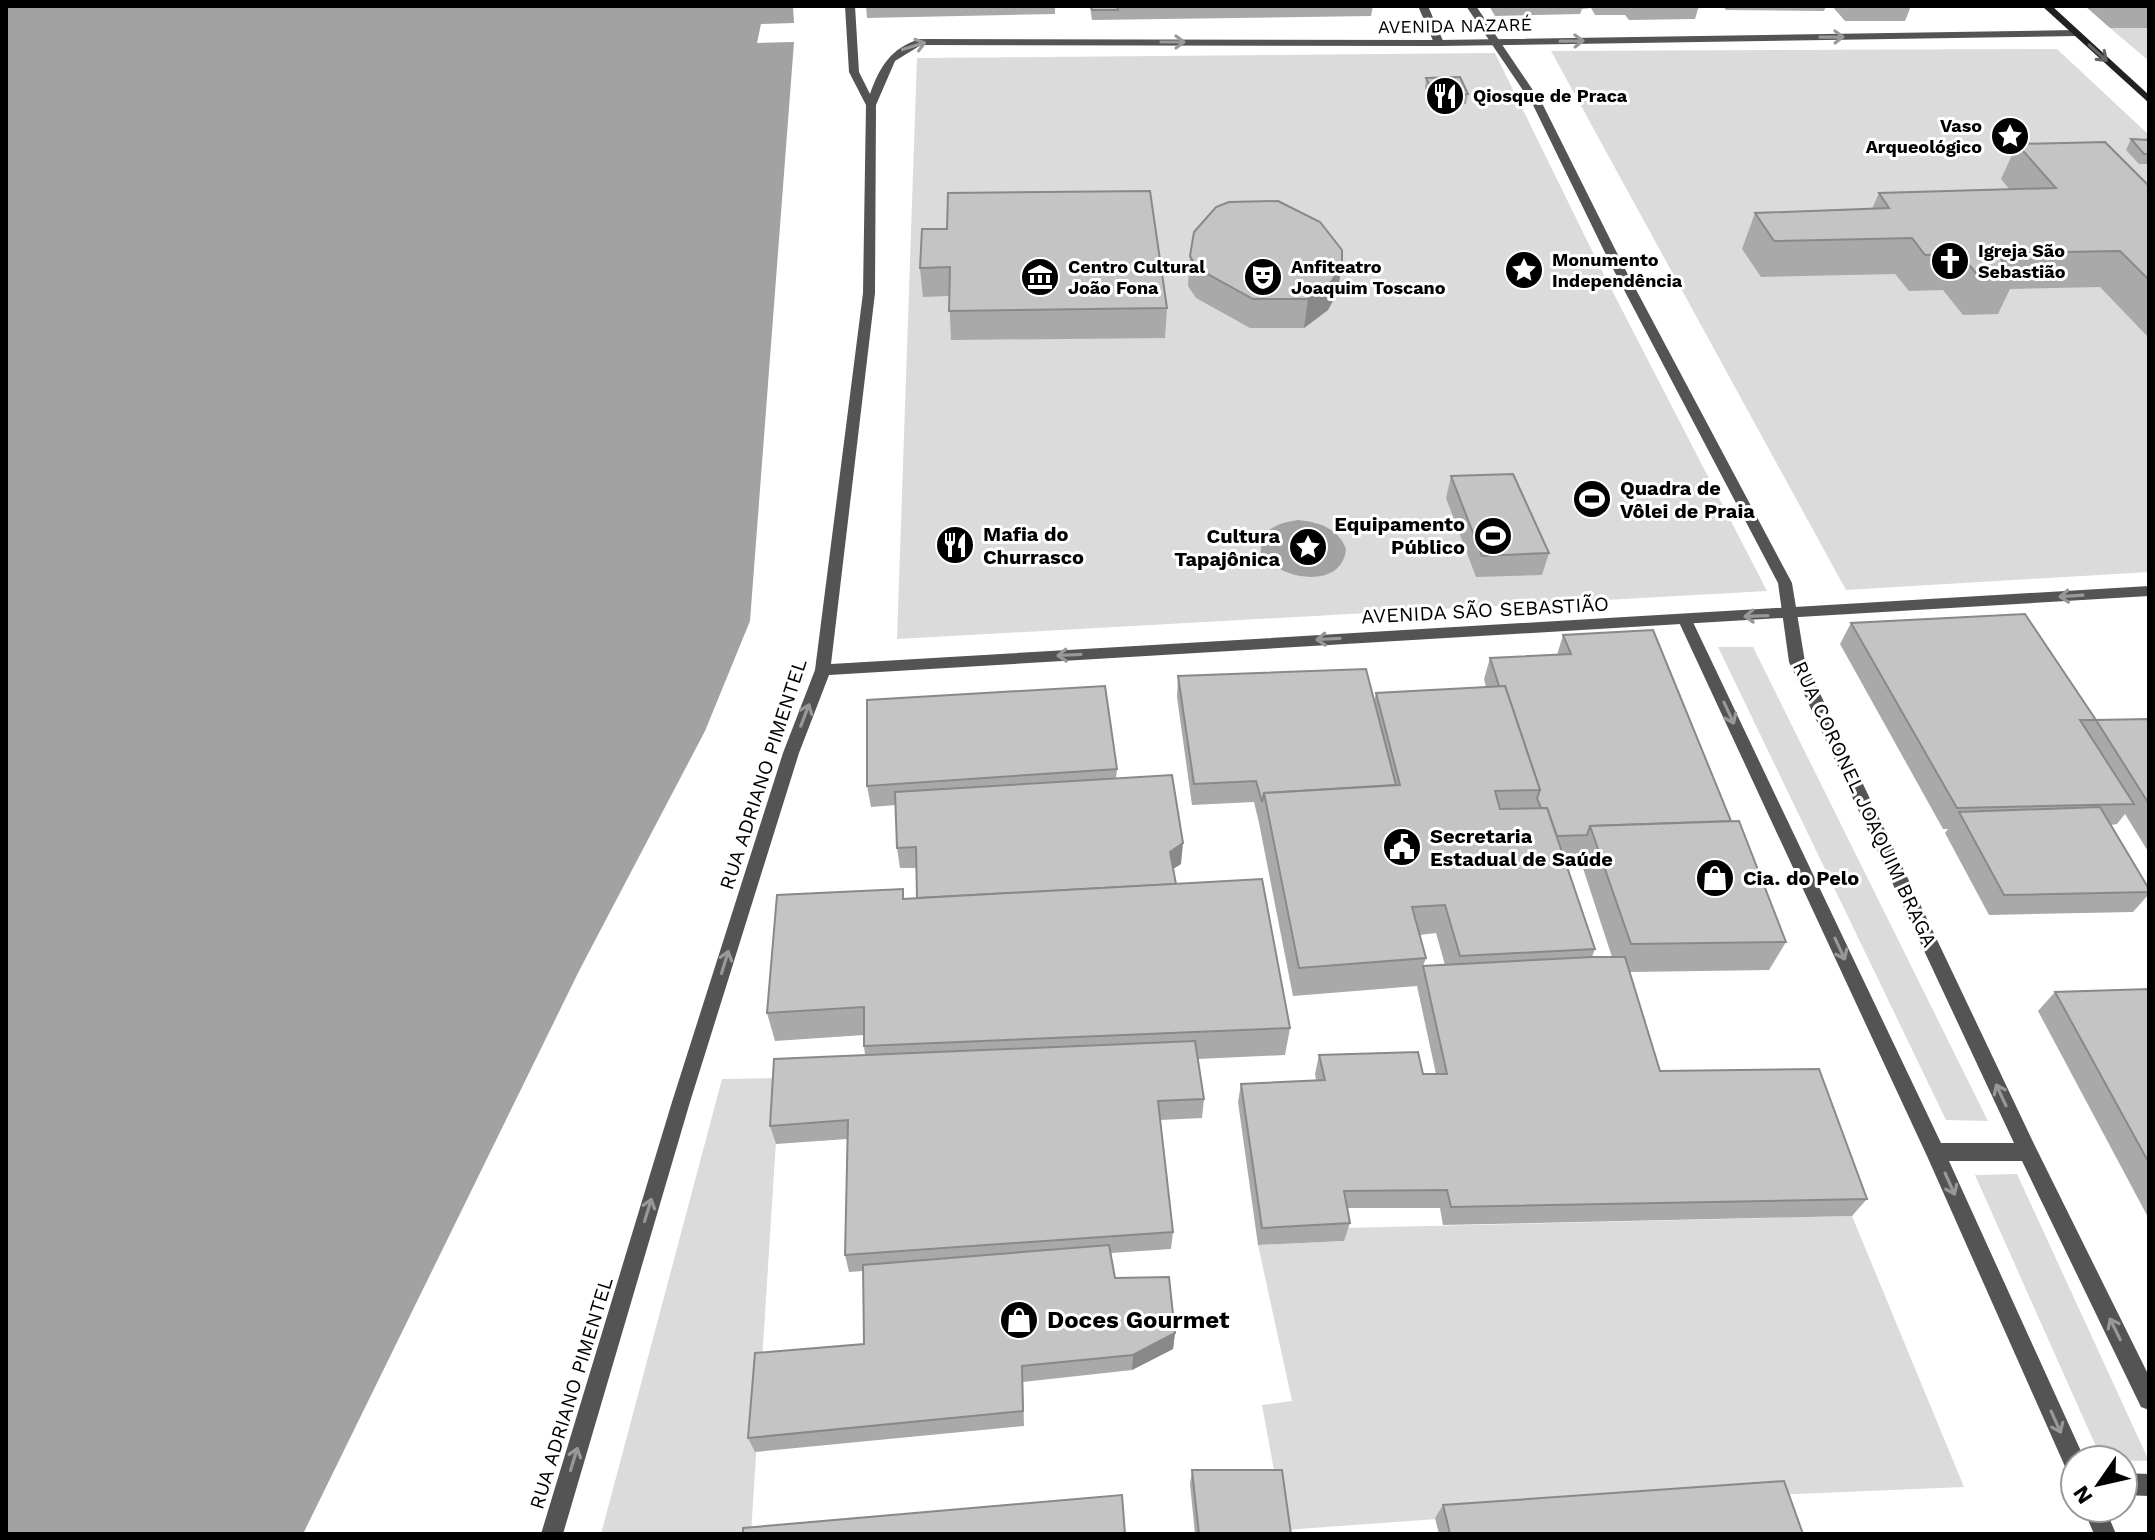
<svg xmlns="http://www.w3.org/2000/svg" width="2155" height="1540" viewBox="0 0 2155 1540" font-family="'Work Sans',sans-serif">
  <rect width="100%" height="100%" fill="#fff"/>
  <g fill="#dbdbdb">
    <polygon points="2149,27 2149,61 2110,28"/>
    <polygon points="2057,49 2149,135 2149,572 1846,590 1551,51"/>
    <polygon points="1495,53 1601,269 1767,591 897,639 917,58"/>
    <polygon points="1718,647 1753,647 1988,1121 1946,1120"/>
    <polygon points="780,1078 751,1534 601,1534 722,1079"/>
    <polygon points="2017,1174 2149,1461 2102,1460 1975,1175"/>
    <polygon points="1852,1216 1964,1487 1769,1495 1285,1530 1262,1405 1292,1401 1258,1245 1344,1241 1342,1228"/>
  </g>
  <g fill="#a2a2a2">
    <polygon points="6,6 793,6 794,23 761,24 757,43 794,42 750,621 705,731 579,971 303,1534 6,1534"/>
    <path d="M1298,520C1319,522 1338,528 1346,549C1342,591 1278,580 1261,553C1260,529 1277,523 1298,520Z"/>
  </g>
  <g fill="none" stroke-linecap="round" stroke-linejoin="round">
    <g fill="#545454" fill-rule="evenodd">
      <polygon points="1418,6 1428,6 1444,43 1442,45 1434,43"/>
      <polygon points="1466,6 1476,6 1543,105 1624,267 1792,583 1805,662 2035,1146 2149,1376 2149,1410 2141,1407 2022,1161 1949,1161 2085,1460 2075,1460 2075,1474 2067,1471 1927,1156 1677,618 1679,614 1689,614 1691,618 1941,1143 2014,1143 1789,662 1778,583 1612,267 1533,105"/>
      <polygon points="2123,1473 2149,1474 2149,1496 2123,1495"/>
      <polygon points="2083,1508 2105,1508 2116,1534 2094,1534"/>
    </g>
    <path fill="#545454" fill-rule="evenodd" d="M845,6H855L859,72L870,94C880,66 891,48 920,39L1439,40L2076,30L2081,33L2076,36L1439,46L921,45L895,61L876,105L875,293L831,664L2149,586V596L829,675L799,753L690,1102L563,1534H541L672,1102L783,753L815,670L863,293L866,105L849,72Z"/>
    <polygon fill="#212121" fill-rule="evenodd" points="2042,6 2052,6 2149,95 2149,103"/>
  </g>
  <g fill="#a9a9a9" fill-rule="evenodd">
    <polygon points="866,6 1055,6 1055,14 867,18"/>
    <polygon points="1090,6 1373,6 1371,16 1092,20"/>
    <polygon points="1489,6 1699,6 1695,19 1629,20 1625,15 1595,15 1591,8 1582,9 1580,14 1495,16"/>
    <polygon points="1723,6 1826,6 1824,11 1726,10"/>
    <polygon points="1832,6 1911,6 1905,21 1845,21"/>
    <polygon points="2085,6 2149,6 2149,28 2110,28"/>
    <polygon points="1426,78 1468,94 1466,104 1433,105 1425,88"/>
    <polygon points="2131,139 2149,140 2149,164 2139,164 2126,150"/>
    <polygon points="2017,144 2149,186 2149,338 2100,287 2010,289 1998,314 1963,315 1943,290 1909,291 1895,274 1761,277 1742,249 1755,213 1872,209 1879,193 2009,189 2001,179"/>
    <polygon points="922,229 1167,308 1165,338 951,340 949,296 923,297 920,268"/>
    <polygon points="1190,256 1338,291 1328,310 1304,328 1250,328 1196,298 1188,286"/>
    <polygon points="1451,476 1549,553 1542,575 1476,577 1446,498"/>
    <polygon points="1851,623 2096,720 2149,719 2149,853 2125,814 2117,824 2111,825 2149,889 2149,894 2133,912 1989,915 1945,833 1948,829 1943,829 1840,644"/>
    <path d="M1563,635L1731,821L1786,942L1769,970L1630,972L1660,1071L1867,1199L1852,1216L1443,1225L1440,1208H1347L1350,1223L1344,1241L1258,1245L1238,1102L1241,1084L1316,1080L1315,1074L1319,1055L1423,1074H1436L1417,986L1293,996L1259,823L1254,802L1192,805L1177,697L1178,676L1374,701L1376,693L1486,687L1484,679L1490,658L1557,655ZM1564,856H1579L1612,957H1592L1595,949ZM1436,933L1445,965L1423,966L1426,958L1420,935Z"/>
    <polygon points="1117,769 1116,779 1181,864 1173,869 1176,884 1290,1028 1285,1055 1198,1059 1204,1099 1202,1118 1160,1120 1173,1232 1171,1249 1111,1253 1115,1278 1175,1333 1173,1349 1132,1370 1023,1382 1024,1426 755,1452 748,1438 864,1344 863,1271 849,1272 845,1255 847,1139 776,1144 770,1126 865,1055 864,1046 864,1035 775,1041 767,1013 904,899 917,898 916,868 900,868 897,848 896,805 871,807 867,786"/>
    <polygon points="2149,989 2149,1219 2038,1011 2055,992"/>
    <polygon points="1192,1470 1291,1534 1195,1534 1190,1484"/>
    <polygon points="1443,1505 1803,1534 1439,1534 1435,1518"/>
  </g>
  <g fill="#898989">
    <polygon points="1342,262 1338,291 1328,310 1304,328 1308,299"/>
    <polygon points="1183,843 1181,864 1168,872 1170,852"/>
    <polygon points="1175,1333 1173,1349 1132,1370 1133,1355"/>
  </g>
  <g fill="#c4c4c4" stroke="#898989" stroke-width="2">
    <polygon points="1091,6 1117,6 1118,10 1092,10"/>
    <polygon points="1460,77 1468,94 1435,95 1426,78"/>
    <polygon points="2131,139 2149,140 2149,154 2144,154"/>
    <polygon points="2105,142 2149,186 2149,280 2120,251 1996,253 2016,278 1981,279 1960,254 1925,255 1912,238 1774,241 1755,213 1889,208 1879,193 2056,188 2017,144"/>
    <polygon points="1150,191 1167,308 949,311 950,267 920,268 922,229 947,229 948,193"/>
    <polygon points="1278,201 1320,222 1342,250 1342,262 1332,281 1308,299 1253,299 1197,268 1190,256 1194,232 1216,207 1229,202"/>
    <polygon points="1513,474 1549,553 1482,556 1451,476"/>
    <polygon points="2025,614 2096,720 2080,720 2134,804 1957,808 1851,623"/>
    <polygon points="1653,630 1731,821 1590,826 1587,835 1557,836 1547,808 1541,808 1537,798 1540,790 1505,686 1499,686 1490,658 1571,654 1563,635"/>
    <polygon points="1366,669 1396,785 1264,793 1262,802 1256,781 1194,784 1178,676"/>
    <polygon points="1105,686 1117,769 867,786 867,700"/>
    <polygon points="1505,686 1540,790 1495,791 1500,809 1547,808 1595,949 1460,956 1445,905 1412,907 1426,958 1299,968 1264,793 1400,785 1376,693"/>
    <polygon points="2149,719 2149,804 2096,720"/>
    <polygon points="1172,775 1183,843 1170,852 1176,884 917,898 916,847 897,848 895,792"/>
    <polygon points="2100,807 2149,889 2149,892 2004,895 1959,812"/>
    <polygon points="1739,821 1786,942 1631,944 1590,826"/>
    <polygon points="1262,879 1290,1028 864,1046 864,1007 767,1013 777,895 903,889 903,899"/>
    <polygon points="1592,957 1625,957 1660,1071 1819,1069 1867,1199 1451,1207 1447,1190 1344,1191 1350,1223 1262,1228 1241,1084 1325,1080 1319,1055 1418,1052 1423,1074 1447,1074 1423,966"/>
    <polygon points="2149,989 2149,1163 2055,992"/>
    <polygon points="1195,1041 1204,1099 1158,1101 1173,1232 845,1255 848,1120 770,1126 774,1059"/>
    <polygon points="1109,1245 1115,1278 1169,1277 1175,1333 1133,1355 1022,1366 1023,1411 748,1438 755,1353 864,1344 863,1265"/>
    <polygon points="1192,1470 1282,1470 1291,1534 1199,1534"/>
    <polygon points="1784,1481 1803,1534 1450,1534 1443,1505"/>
    <polygon points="1122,1495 1125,1534 743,1534 743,1528"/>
  </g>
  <defs><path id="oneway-shaft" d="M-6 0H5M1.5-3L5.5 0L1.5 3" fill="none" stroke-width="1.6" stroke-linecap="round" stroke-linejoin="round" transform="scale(2)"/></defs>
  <g stroke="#989898">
    <use href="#oneway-shaft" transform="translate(1832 37) rotate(-1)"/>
    <use href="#oneway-shaft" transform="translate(1572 41) rotate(-1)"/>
    <use href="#oneway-shaft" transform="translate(1173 42)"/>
    <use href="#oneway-shaft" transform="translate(914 46) rotate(-17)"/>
    <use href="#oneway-shaft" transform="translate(2071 596) rotate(176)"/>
    <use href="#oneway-shaft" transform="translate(1756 616) rotate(178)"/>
    <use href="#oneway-shaft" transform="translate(1328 639) rotate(177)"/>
    <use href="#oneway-shaft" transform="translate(1069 655) rotate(177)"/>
    <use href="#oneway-shaft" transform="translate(1729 713) rotate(65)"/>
    <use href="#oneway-shaft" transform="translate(805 715) rotate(-69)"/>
    <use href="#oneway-shaft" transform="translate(1840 949) rotate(65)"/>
    <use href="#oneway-shaft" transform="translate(725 962) rotate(-73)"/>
    <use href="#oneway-shaft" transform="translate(2001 1095) rotate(-115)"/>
    <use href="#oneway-shaft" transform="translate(1950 1184) rotate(66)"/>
    <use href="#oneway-shaft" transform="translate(648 1210) rotate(-73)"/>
    <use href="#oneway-shaft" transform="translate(2115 1329) rotate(-116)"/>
    <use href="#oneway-shaft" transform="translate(2056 1422) rotate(66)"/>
    <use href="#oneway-shaft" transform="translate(574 1459) rotate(-73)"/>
  </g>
  <use stroke="#646464" href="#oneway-shaft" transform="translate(2098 53) rotate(42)"/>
  <defs>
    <symbol id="restaurant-disc" viewBox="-11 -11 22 22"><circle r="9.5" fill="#000" stroke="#fff"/><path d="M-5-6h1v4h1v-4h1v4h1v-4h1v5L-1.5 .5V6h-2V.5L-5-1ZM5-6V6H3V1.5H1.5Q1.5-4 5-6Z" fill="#fff"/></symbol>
    <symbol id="sight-disc" viewBox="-11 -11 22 22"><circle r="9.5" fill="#000" stroke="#fff"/><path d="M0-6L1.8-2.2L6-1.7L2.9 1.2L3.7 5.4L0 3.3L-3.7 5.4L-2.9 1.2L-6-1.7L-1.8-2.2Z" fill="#fff"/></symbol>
    <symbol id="church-disc" viewBox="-11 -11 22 22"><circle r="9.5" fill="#000" stroke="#fff"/><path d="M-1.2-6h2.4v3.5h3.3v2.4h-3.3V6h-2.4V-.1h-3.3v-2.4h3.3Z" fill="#fff"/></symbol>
    <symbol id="museum-disc" viewBox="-11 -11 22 22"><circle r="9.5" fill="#000" stroke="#fff"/><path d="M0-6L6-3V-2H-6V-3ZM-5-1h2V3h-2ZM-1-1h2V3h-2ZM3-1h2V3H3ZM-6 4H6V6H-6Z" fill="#fff"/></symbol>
    <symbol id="theatre-disc" viewBox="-11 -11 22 22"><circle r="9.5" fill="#000" stroke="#fff"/><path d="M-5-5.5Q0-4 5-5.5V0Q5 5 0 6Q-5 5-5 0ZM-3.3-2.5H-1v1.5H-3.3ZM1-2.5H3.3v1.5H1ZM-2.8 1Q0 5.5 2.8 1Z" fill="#fff"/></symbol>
    <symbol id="stadium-disc" viewBox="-11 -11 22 22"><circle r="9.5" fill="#000" stroke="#fff"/><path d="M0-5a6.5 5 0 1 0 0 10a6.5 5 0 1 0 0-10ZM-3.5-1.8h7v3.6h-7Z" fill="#fff"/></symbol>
    <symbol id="civic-disc" viewBox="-11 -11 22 22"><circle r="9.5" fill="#000" stroke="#fff"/><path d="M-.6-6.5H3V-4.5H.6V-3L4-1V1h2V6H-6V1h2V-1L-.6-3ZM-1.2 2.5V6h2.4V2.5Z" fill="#fff"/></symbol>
    <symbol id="shop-disc" viewBox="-11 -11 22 22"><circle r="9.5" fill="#000" stroke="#fff"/><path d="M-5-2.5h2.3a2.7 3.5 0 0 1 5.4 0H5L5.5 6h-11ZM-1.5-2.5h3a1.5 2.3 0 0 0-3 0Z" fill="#fff"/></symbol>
  </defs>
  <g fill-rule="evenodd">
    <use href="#restaurant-disc" x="1423" y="74" width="44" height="44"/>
    <use href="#sight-disc" x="1988" y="114" width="44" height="44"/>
    <use href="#church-disc" x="1928" y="239" width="44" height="44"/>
    <use href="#sight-disc" x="1502" y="248" width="44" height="44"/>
    <use href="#museum-disc" x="1018" y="255" width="44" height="44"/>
    <use href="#theatre-disc" x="1241" y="255" width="44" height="44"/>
    <use href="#stadium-disc" x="1570" y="477" width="44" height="44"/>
    <use href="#stadium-disc" x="1471" y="514" width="44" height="44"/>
    <use href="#restaurant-disc" x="933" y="523" width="44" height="44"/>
    <use href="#sight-disc" x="1286" y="525" width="44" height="44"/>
    <use href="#civic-disc" x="1380" y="825" width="44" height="44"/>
    <use href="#shop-disc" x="1693" y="856" width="44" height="44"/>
    <use href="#shop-disc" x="997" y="1298" width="44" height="44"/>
  </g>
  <g text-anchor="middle" stroke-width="6" stroke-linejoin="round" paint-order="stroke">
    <g font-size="18" fill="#000" stroke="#fff">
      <text transform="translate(1455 26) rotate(-1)" y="6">AVENIDA NAZARÉ</text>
    </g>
    <g font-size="18" font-weight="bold" fill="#000" stroke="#fff" text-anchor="start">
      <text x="1473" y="102">Qiosque de Praca</text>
      <text x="1982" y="132" text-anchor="end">Vaso<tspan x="1982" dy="21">Arqueológico</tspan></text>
      <text x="1978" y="257">Igreja São<tspan x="1978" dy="21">Sebastião</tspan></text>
      <text x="1552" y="266">Monumento<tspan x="1552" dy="21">Independência</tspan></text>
      <text x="1068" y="273">Centro Cultural<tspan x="1068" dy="21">João Fona</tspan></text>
      <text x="1291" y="273">Anfiteatro<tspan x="1291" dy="21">Joaquim Toscano</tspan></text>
    </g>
    <g font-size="20" font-weight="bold" fill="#000" stroke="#fff" text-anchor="start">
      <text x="1620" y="495">Quadra de<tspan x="1620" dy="23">Vôlei de Praia</tspan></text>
      <text x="1465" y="531" text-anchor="end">Equipamento<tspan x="1465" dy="23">Público</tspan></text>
      <text x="983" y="541">Mafia do<tspan x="983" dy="23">Churrasco</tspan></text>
      <text x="1280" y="543" text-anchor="end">Cultura<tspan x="1280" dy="23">Tapajônica</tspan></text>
      <text x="1430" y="843">Secretaria<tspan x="1430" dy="23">Estadual de Saúde</tspan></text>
      <text x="1743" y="885">Cia. do Pelo</text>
    </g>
    <g font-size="20" fill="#000" stroke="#fff">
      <text transform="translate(1485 610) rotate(-3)" y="7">AVENIDA SÃO SEBASTIÃO</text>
      <text transform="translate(763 774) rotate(-72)" y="7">RUA ADRIANO PIMENTEL</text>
      <text transform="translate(1865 804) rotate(65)" y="7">RUA CORONEL JOAQUIM BRAGA</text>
      <text transform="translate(571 1393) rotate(-73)" y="7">RUA ADRIANO PIMENTEL</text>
    </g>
    <g font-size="24" font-weight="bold" fill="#000" stroke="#fff" text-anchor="start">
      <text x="1047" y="1328">Doces Gourmet</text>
    </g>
  </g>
  <rect width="2155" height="1540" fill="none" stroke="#000000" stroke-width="16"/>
  <g transform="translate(2099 1484) rotate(236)"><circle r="38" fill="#ffffff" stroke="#999999" stroke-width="2"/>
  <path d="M0-6L14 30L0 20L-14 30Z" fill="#000000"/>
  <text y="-12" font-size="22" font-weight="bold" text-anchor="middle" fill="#000000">N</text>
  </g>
</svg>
